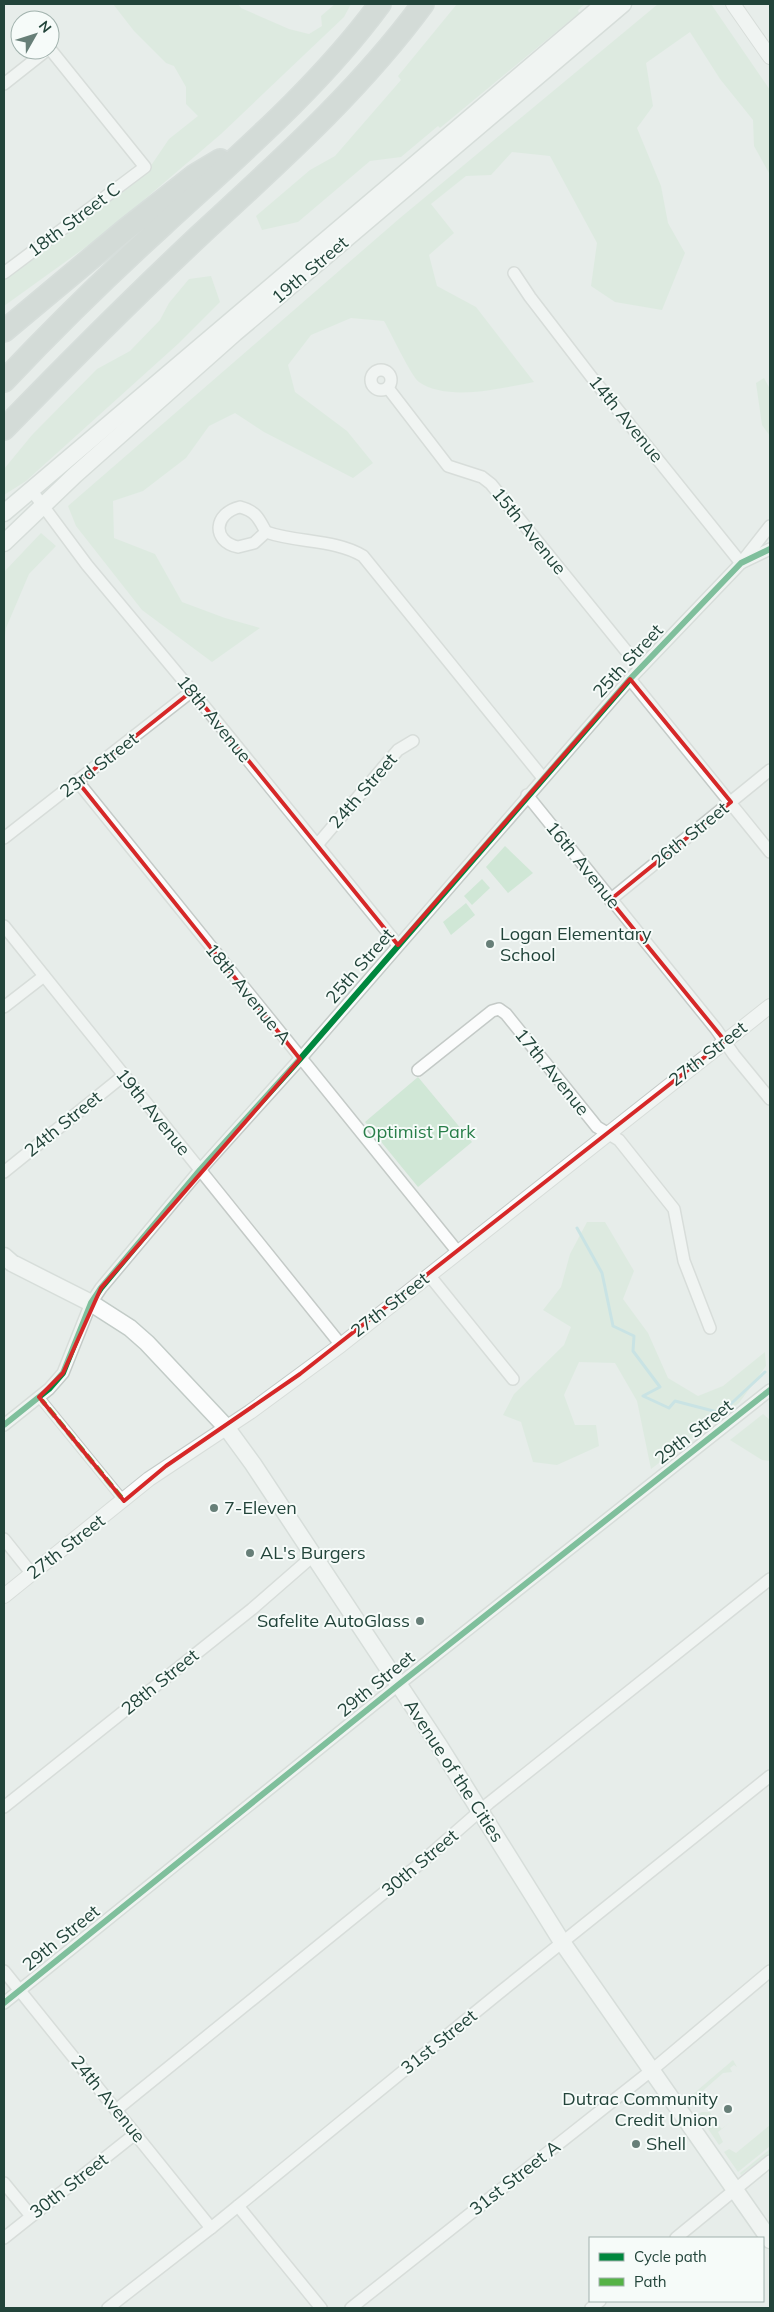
<svg xmlns="http://www.w3.org/2000/svg" width="774" height="2312" viewBox="0 0 774 2312" font-family="Mulish,sans-serif">
  <rect width="100%" height="100%" fill="#e7edea"/>
  <g fill="#d0e7d6">
    <polygon points="113,4 238,4 241,8 289,29 309,34 322,26 321,16 335,4 351,4 344,17 221,134 104,234 4,306 4,279 150,167 169,139 198,116 186,104 186,87 174,66 166,63 134,31"/>
    <polygon points="457,4 585,4 578,10 579,13 440,128 438,126 401,157 370,161 298,222 262,230 256,216 310,170 335,156 401,80 398,76"/>
    <path d="M658,4H711L770,90L769,173L754,146L753,120L720,79L690,32L646,63L653,106L637,128L661,186L668,223L685,253L662,310L615,302L591,286L597,243L550,156L512,152L491,175L466,176L431,204L454,233L429,255L437,286L476,307L534,382C502,388 448,402 419,382C411,376 391,333 384,321L351,318L311,335L288,365L295,392L347,431L373,463L353,478L264,432L235,413L209,426L186,458L143,491L113,501L114,538L155,554L182,602L225,618L260,628L212,662L142,610L76,526L68,506L400,218Z"/>
    <polygon points="211,276 220,302 179,343 26,481 4,495 4,469 32,435 97,369 130,351 160,320 169,303 189,279"/>
    <polygon points="764,378 770,389 770,436 762,425 756,383"/>
    <polygon points="41,533 56,546 29,574 6,628 4,643 4,572"/>
    <polygon points="505,846 533,873 508,893 486,867"/>
    <polygon points="482,879 490,888 472,905 464,896"/>
    <polygon points="466,903 475,915 451,935 443,922"/>
    <polygon points="418,1077 472,1142 418,1187 365,1122"/>
    <polygon points="587,1222 605,1222 634,1271 623,1299 648,1333 668,1378 698,1396 723,1386 765,1352 766,1366 739,1403 651,1469 637,1401 615,1363 579,1362 564,1395 575,1425 596,1425 599,1446 557,1465 533,1462 521,1422 503,1415 514,1394 564,1345 571,1327 543,1310 561,1287 570,1254"/>
    <polygon points="763,1414 770,1420 770,1461 762,1460 730,1440"/>
    <polygon points="733,2060 737,2067 734,2065 730,2068 732,2072 723,2073 697,2096 692,2095"/>
    <polygon points="702,2112 710,2112 711,2114 708,2118 716,2128 719,2126 722,2129 730,2122 718,2132 723,2142 719,2145 698,2114"/>
    <polygon points="770,2125 770,2146 738,2172 724,2152 729,2149 736,2153"/>
    <polygon points="770,2149 770,2153 741,2175 740,2173"/>
  </g>
  <g fill="none" stroke-linecap="round" stroke-linejoin="round">
    <polyline stroke="#a5d7dd" stroke-width="3" points="577,1228 602,1273 613,1326 634,1336 633,1351 660,1387 643,1396 669,1408 675,1401 721,1413 765,1372"/>
    <defs>
      <polyline id="pedestrian" points="39,1397 124,1501"/>
      <g id="minor">
        <polyline points="4,84 47,50"/>
        <polyline points="4,273 145,167 50,49"/>
        <polyline points="514,273 530,297 593,379 741,563 770,526"/>
        <circle cx="381" cy="380" r="10"/>
        <polyline points="388,388 448,466 482,477 491,484 640,668"/>
        <polyline points="32,491 87,565 192,691 398,945"/>
        <path d="M240,507C256,511 259,519 266,532L254,543L238,547C211,541 214,513 240,507Z"/>
        <path d="M266,532C297,543 335,539 363,556L543,778"/>
        <polyline points="630,679 770,852"/>
        <polyline points="78,782 457,1251"/>
        <polyline points="527,795 716,1029 734,1055 770,1099"/>
        <polyline points="4,838 192,691"/>
        <polyline points="317,845 398,750 413,741"/>
        <polyline points="610,900 770,770"/>
        <polyline points="4,926 341,1345"/>
        <polyline points="4,1007 44,976"/>
        <polyline points="418,1070 492,1011 499,1009 506,1014 597,1127 619,1140 674,1209 684,1261 710,1328"/>
        <polyline points="4,1172 123,1076"/>
        <polyline points="429,1275 513,1379"/>
        <polyline points="4,1425 49,1389 63,1373 91,1303 101,1288 200,1170 300,1059 630,679 741,563 770,549"/>
        <polyline points="4,1539 32,1574"/>
        <polyline points="4,1807 252,1609 314,1555"/>
        <polyline points="4,1971 211,2228"/>
        <polyline points="4,2003 398,1685 770,1390"/>
        <polyline points="116,2110 417,1866 489,1803 770,1579"/>
        <polyline points="4,2183 31,2216"/>
        <polyline points="238,2206 321,2308"/>
        <polyline points="4,2238 135,2134"/>
        <polyline points="676,2238 770,2161"/>
        <polyline points="108,2308 211,2228 499,1993 770,1776"/>
        <polyline points="351,2308 652,2070 770,1971"/>
        <polyline points="591,2308 600,2301"/>
      </g>
      <g id="tertiary">
        <polyline points="733,4 770,57"/>
        <polyline points="4,1596 149,1479 250,1412 341,1345 770,1006"/>
      </g>
      <g id="secondary">
        <polyline points="4,513 604,4"/>
        <polyline points="4,543 75,475 235,333 623,4"/>
        <polyline points="4,1256 12,1263 91,1303 130,1328 147,1343 226,1427 253,1464 440,1747 562,1942 770,2240"/>
      </g>
      <g id="motorway">
        <polyline points="4,331 125,230 195,175 220,160"/>
        <path d="M4,381C55,327 108,275 163,225C238,156 319,87 380,4"/>
        <path d="M4,429C68,363 133,298 200,235C279,162 359,91 423,4"/>
      </g>
    </defs>
    <use href="#pedestrian" stroke="#c4cac7" stroke-width="11"/>
    <use href="#minor" stroke="#c4cac7" stroke-width="14"/>
    <use href="#tertiary" stroke="#c4cac7" stroke-width="16"/>
    <use href="#secondary" stroke="#c2cbc7" stroke-width="19"/>
    <use href="#motorway" stroke="#c2ccc9" stroke-width="24"/>
    <use href="#pedestrian" stroke="#fbfcfc" stroke-width="9"/>
    <use href="#minor" stroke="#fbfcfc" stroke-width="11"/>
    <use href="#tertiary" stroke="#fbfcfc" stroke-width="14"/>
    <use href="#secondary" stroke="#fbfcfc" stroke-width="16"/>
    <use href="#motorway" stroke="#bbc5c2" stroke-width="21"/>
    <polyline stroke="#55b346" stroke-width="5" stroke-dasharray="10 5" stroke-linecap="butt" points="39,1397 124,1501"/>
    <defs>
      <g id="cycleway">
        <polyline points="4,1425 49,1389 63,1373 91,1303 101,1288 200,1170 300,1059 630,679 741,563 770,549"/>
        <polyline points="4,2003 398,1685 770,1390"/>
      </g>
    </defs>
    <use href="#cycleway" stroke="#f6fbf9" stroke-width="9"/>
    <use href="#cycleway" stroke="#00873e" stroke-width="6"/>
  </g>
  <path d="M0 0H774V2312H0ZM630,679L731,802L610,900L725,1041L300,1374L166,1466L124,1501L39,1397L63,1373L101,1288L300,1059L78,782L192,691L398,945Z" fill="#e7edea" fill-opacity=".55" fill-rule="evenodd"/>
  <path fill="none" stroke="#d62828" stroke-width="4" stroke-linejoin="round" d="M630,679L731,802L610,900L725,1041L300,1374L166,1466L124,1501L39,1397L63,1373L101,1288L300,1059L78,782L192,691L398,945Z"/>
  <g fill="#677f78" stroke="#f6fbf9" stroke-width="2">
    <circle cx="490" cy="944" r="5"/>
    <circle cx="214" cy="1508" r="5"/>
    <circle cx="250" cy="1553" r="5"/>
    <circle cx="420" cy="1621" r="5"/>
    <circle cx="728" cy="2109" r="5"/>
    <circle cx="636" cy="2144" r="5"/>
  </g>
  <g text-anchor="middle" stroke-width="4" stroke-linejoin="round" paint-order="stroke">
    <g font-size="18" fill="#22443a" stroke="#f6fbf9">
      <text transform="translate(74 220) rotate(-37)" y="6">18th Street C</text>
      <text transform="translate(310 270) rotate(-40)" y="6">19th Street</text>
      <text transform="translate(626 419) rotate(51)" y="6">14th Avenue</text>
      <text transform="translate(529 531) rotate(51)" y="6">15th Avenue</text>
      <text transform="translate(628 661) rotate(-47)" y="6">25th Street</text>
      <text transform="translate(214 719) rotate(51)" y="6">18th Avenue</text>
      <text transform="translate(99 765) rotate(-38)" y="6">23rd Street</text>
      <text transform="translate(363 791) rotate(-49)" y="6">24th Street</text>
      <text transform="translate(690 835) rotate(-39)" y="6">26th Street</text>
      <text transform="translate(583 865) rotate(51)" y="6">16th Avenue</text>
      <text transform="translate(360 966) rotate(-49)" y="6">25th Street</text>
      <text transform="translate(248 994) rotate(51)" y="6">18th Avenue A</text>
      <text transform="translate(708 1054) rotate(-38)" y="6">27th Street</text>
      <text transform="translate(552 1072) rotate(51)" y="6">17th Avenue</text>
      <text transform="translate(153 1112) rotate(51)" y="6">19th Avenue</text>
      <text transform="translate(63 1124) rotate(-39)" y="6">24th Street</text>
      <text transform="translate(390 1305) rotate(-38)" y="6">27th Street</text>
      <text transform="translate(694 1432) rotate(-38)" y="6">29th Street</text>
      <text transform="translate(66 1547) rotate(-38)" y="6">27th Street</text>
      <text transform="translate(160 1682) rotate(-39)" y="6">28th Street</text>
      <text transform="translate(376 1684) rotate(-39)" y="6">29th Street</text>
      <text transform="translate(454 1771) rotate(57)" y="6">Avenue of the Cities</text>
      <text transform="translate(420 1863) rotate(-40)" y="6">30th Street</text>
      <text transform="translate(61 1938) rotate(-39)" y="6">29th Street</text>
      <text transform="translate(439 2042) rotate(-39)" y="6">31st Street</text>
      <text transform="translate(108 2099) rotate(51)" y="6">24th Avenue</text>
      <text transform="translate(515 2178) rotate(-38)" y="6">31st Street A</text>
      <text transform="translate(69 2186) rotate(-38)" y="6">30th Street</text>
    </g>
    <g font-size="18" fill="#22443a" stroke="#f6fbf9" text-anchor="start">
      <text x="500" y="940">Logan Elementary<tspan x="500" dy="21">School</tspan></text>
      <text x="224" y="1514">7-Eleven</text>
      <text x="260" y="1559">AL's Burgers</text>
      <text x="410" y="1627" text-anchor="end">Safelite AutoGlass</text>
      <text x="718" y="2105" text-anchor="end">Dutrac Community<tspan x="718" dy="21">Credit Union</tspan></text>
      <text x="646" y="2150">Shell</text>
    </g>
    <g font-size="18" fill="#287e49" stroke="#f6fbf9">
      <text x="419" y="1138">Optimist Park</text>
    </g>
  </g>
  <rect width="774" height="2312" fill="none" stroke="#22443a" stroke-width="10"/>
  <rect x="589" y="2237" width="175" height="65" fill="#f6fbf9" stroke="#a1b2ad"/>
  <rect x="599" y="2253" width="25" height="8" fill="#00873e" stroke="#a1b2ad"/>
  <text x="634" y="2262" font-size="15" fill="#22443a">Cycle path</text>
  <rect x="599" y="2278" width="25" height="8" fill="#55b346" stroke="#a1b2ad"/>
  <text x="634" y="2287" font-size="15" fill="#22443a">Path</text>
  <g transform="translate(35 35) rotate(51)"><circle r="24" fill="#f6fbf9" stroke="#a1b2ad"/>
  <path d="M0-4L9 19L0 12L-9 19Z" fill="#677f78"/>
  <text y="-8" font-size="14" font-weight="bold" text-anchor="middle" fill="#22443a">N</text>
  </g>
</svg>
